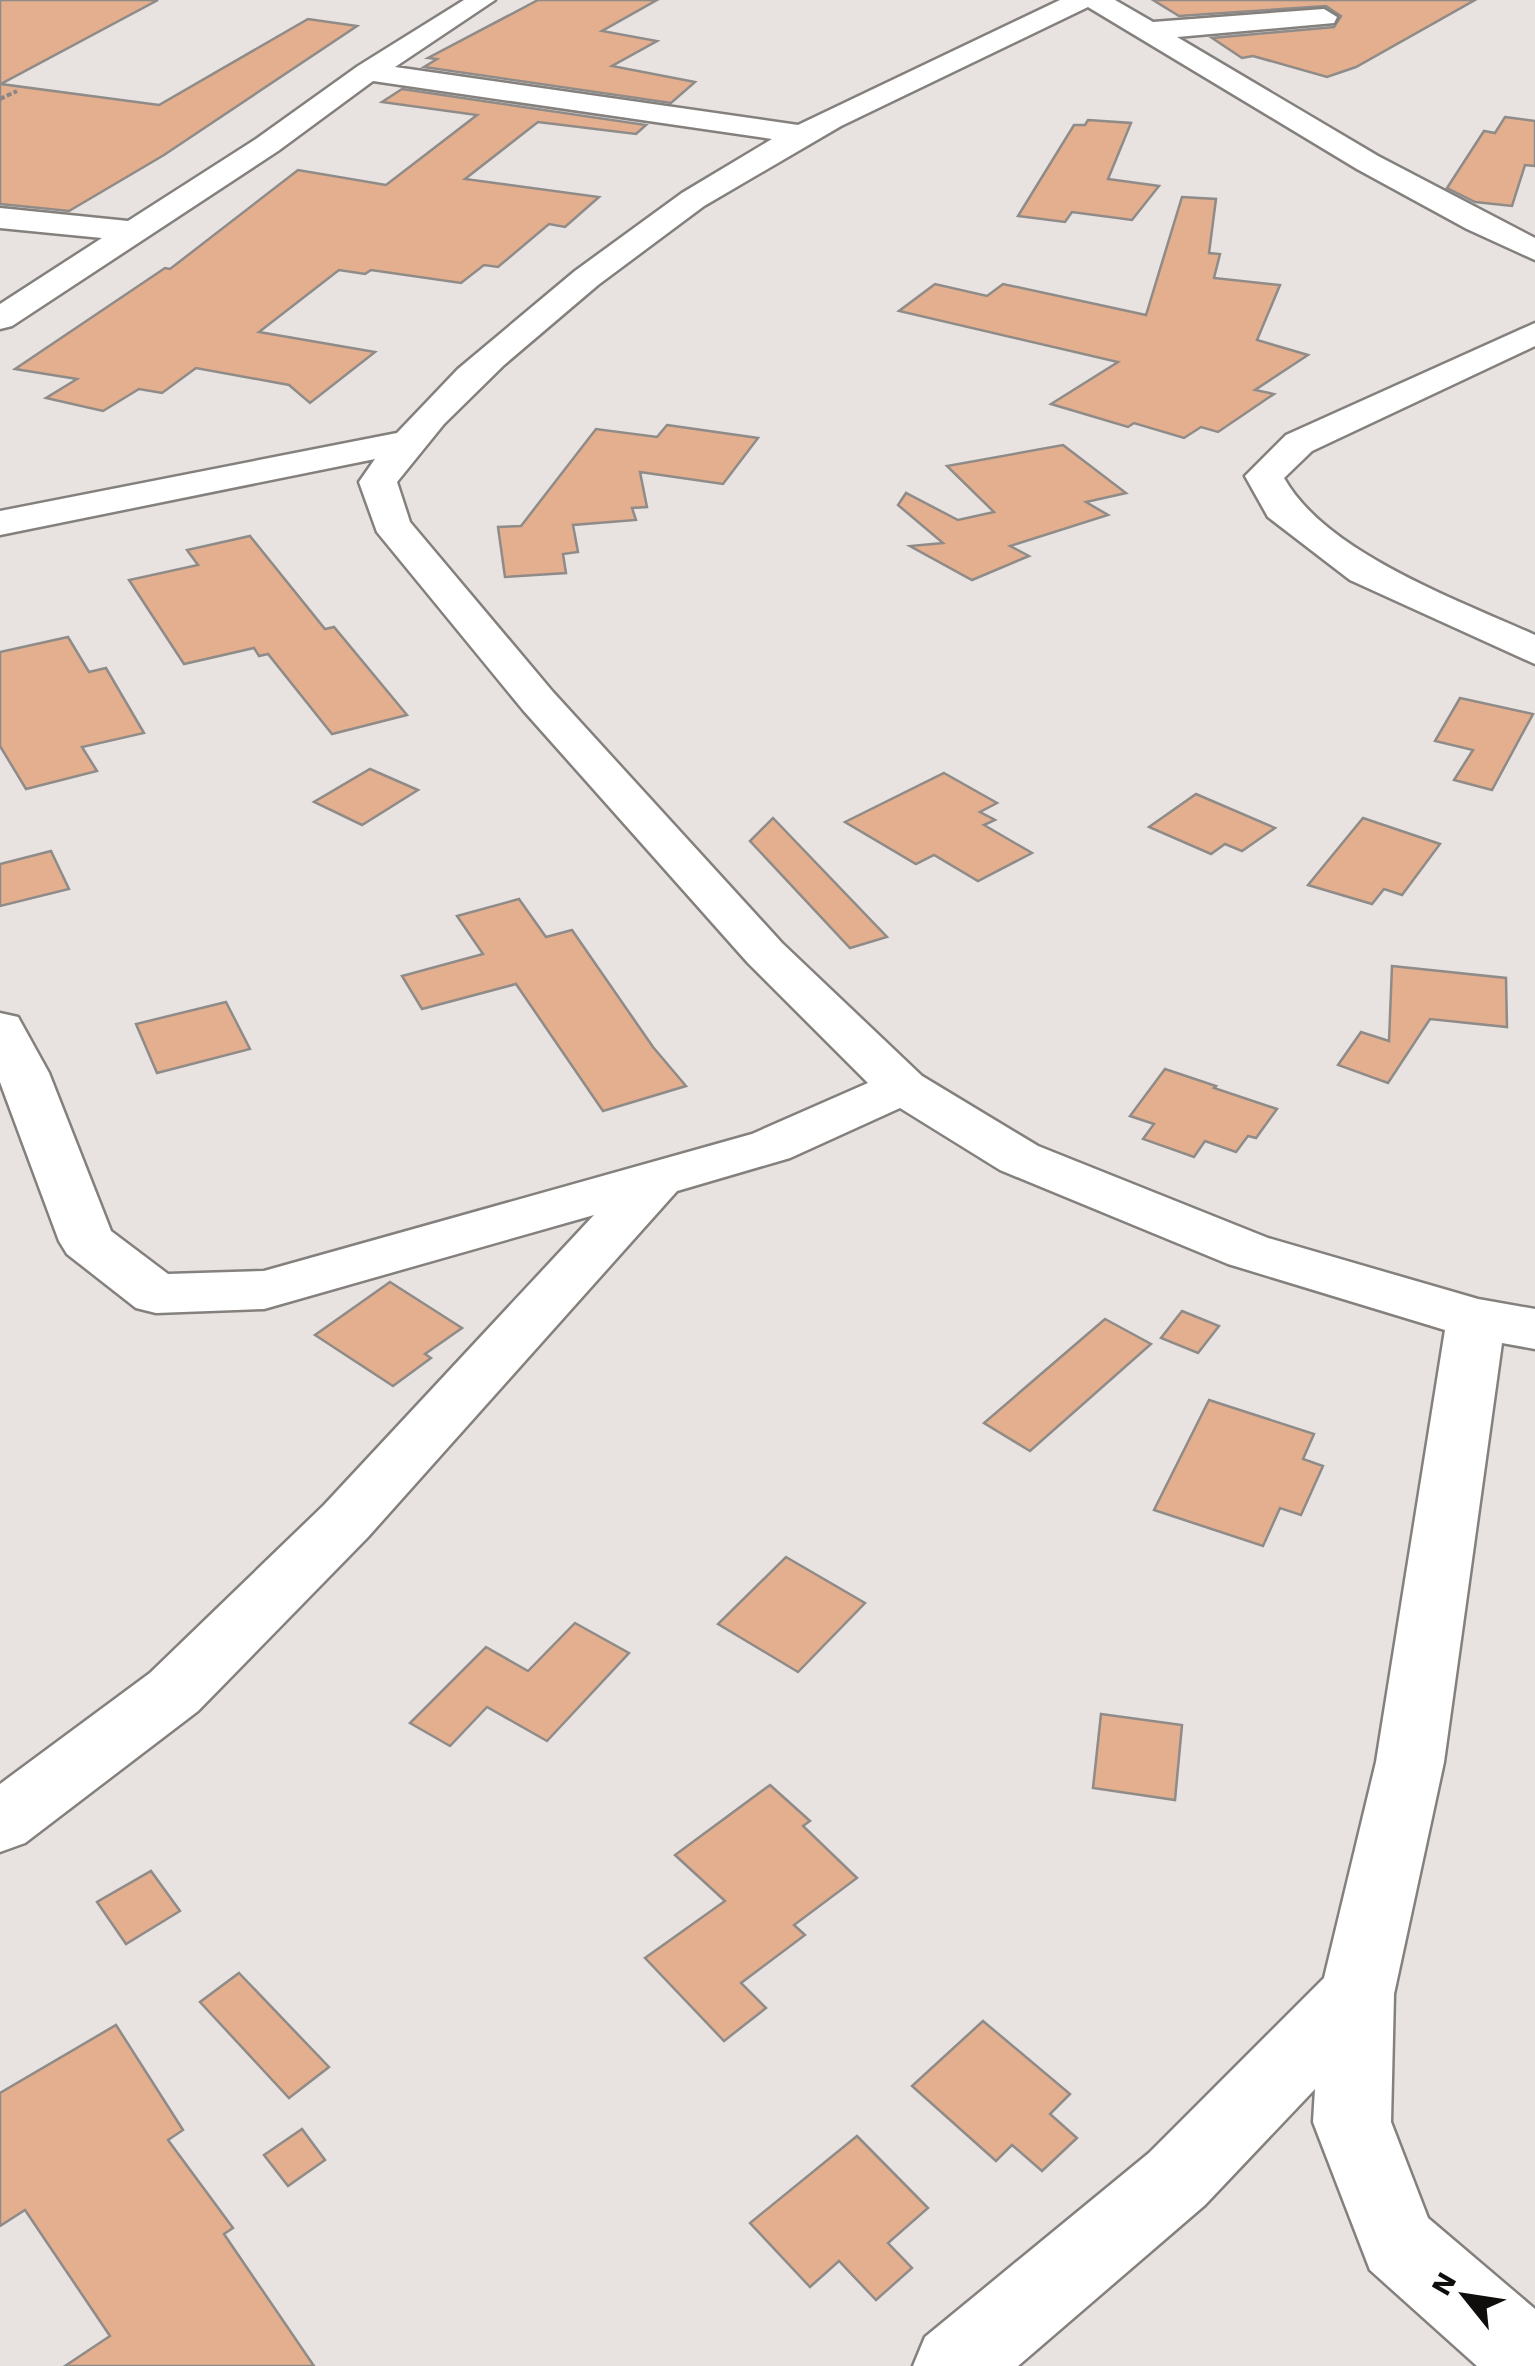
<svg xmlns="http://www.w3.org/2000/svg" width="1535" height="2366" viewBox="0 0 1535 2366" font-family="'Work Sans',sans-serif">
  <rect width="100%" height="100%" fill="#e8e3e0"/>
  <g fill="#e3af8e" stroke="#8f8b88" stroke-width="2.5">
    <polygon points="0,0 158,0 1,84 159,105 308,19 357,26 164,155 69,211 0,204"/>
    <polygon points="538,0 657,0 602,31 657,41 612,66 695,82 671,103 424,67 437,59 428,58"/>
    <polygon points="1153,0 1475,0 1356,67 1327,77 1253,56 1242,58 1212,38 1334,27 1341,16 1326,6 1179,16"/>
    <polygon points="402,89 646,125 636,134 538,122 465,179 599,197 565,227 549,224 498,267 484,265 461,283 371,270 365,274 339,270 259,332 375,352 310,403 289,385 196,368 162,393 139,389 103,411 46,398 77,379 15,369 165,268 170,269 298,170 386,185 477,115 382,102"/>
    <polygon points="1505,117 1535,121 1535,166 1525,165 1512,206 1475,202 1447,188 1484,131 1495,133"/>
    <polygon points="1088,120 1131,123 1108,179 1159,186 1132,220 1072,212 1065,222 1018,216 1074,125 1085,125"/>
    <polygon points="1182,197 1216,199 1209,253 1220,254 1214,278 1280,285 1257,340 1308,355 1255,390 1274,394 1218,432 1201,427 1184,438 1134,423 1128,427 1051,404 1118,362 899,311 935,284 987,296 1003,284 1146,315"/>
    <polygon points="667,425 758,438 723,484 640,472 647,507 632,508 636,520 573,525 578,552 563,554 566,573 505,577 498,527 521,526 596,429 657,437"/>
    <polygon points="1063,445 1126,493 1086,502 1108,515 1010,546 1029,556 972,580 910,546 943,543 898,505 906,493 958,520 994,512 947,466"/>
    <polygon points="250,536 325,629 334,627 407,715 332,734 268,654 259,656 254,648 184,664 129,580 198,565 187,550"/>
    <polygon points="68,637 89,672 106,668 144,733 82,747 97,771 26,789 0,746 0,652"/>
    <polygon points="1460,698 1533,714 1492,790 1454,780 1473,750 1435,741"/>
    <polygon points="370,769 418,790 362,825 314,802"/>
    <polygon points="944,773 997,803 980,812 995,820 984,825 1032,853 978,881 934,855 916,864 845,822"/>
    <polygon points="1196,794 1275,828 1242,851 1225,844 1211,854 1149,827"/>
    <polygon points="773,818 887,937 850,948 750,841"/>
    <polygon points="1363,818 1440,844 1402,895 1384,889 1372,904 1308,885"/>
    <polygon points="51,851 69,889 0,906 0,864"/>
    <polygon points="519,899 546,937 572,930 653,1047 686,1086 603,1111 516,984 422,1009 402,976 483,954 457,916"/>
    <polygon points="1392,966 1506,978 1507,1027 1430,1019 1388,1083 1338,1065 1361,1032 1389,1041"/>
    <polygon points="226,1002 250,1049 157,1073 136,1024"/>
    <polygon points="1165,1069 1216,1086 1214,1088 1277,1109 1256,1138 1248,1136 1236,1152 1205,1141 1194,1157 1143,1139 1154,1124 1130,1116"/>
    <polygon points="390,1282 462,1328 425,1354 431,1358 393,1386 315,1335"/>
    <polygon points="1182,1311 1219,1326 1198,1353 1161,1338"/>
    <polygon points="1105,1319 1151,1344 1030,1451 984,1423"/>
    <polygon points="1209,1400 1314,1434 1303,1459 1323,1466 1301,1515 1280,1508 1263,1546 1154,1510"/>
    <polygon points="786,1557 865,1603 798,1672 718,1624"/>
    <polygon points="575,1623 629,1653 547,1741 487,1707 450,1746 410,1723 486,1647 528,1671"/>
    <polygon points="1101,1714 1182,1725 1175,1800 1093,1788"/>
    <polygon points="770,1785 810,1821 803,1826 857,1878 794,1925 805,1935 741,1983 766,2008 724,2041 645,1958 725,1901 675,1855"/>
    <polygon points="151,1871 180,1911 126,1944 97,1902"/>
    <polygon points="239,1973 329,2067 289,2098 200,2002"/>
    <polygon points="983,2021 1070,2094 1050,2114 1077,2138 1042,2171 1012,2145 996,2161 912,2086"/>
    <polygon points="116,2025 183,2130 168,2140 233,2228 224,2234 314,2366 65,2366 110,2336 25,2210 0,2226 0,2093"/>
    <polygon points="302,2129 325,2160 288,2186 264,2155"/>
    <polygon points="857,2136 928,2208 888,2243 912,2268 876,2300 839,2261 810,2287 750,2223"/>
  </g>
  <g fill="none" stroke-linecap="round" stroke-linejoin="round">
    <defs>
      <g id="minor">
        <polygon points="464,0 495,0 395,67 798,125 1060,0 1115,0 1153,22 1324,9 1337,17 1334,23 1177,37 1378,156 1535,238 1535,260 1467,229 1357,169 1088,7 841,126 704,206 598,285 504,365 444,424 397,482 410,522 553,692 782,943 922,1076 1038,1146 1268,1238 1478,1299 1535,1309 1535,1349 1502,1343 1444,1762 1394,1994 1391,2122 1428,2218 1535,2309 1535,2366 1477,2366 1370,2270 1313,2122 1315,2089 1205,2205 1018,2366 913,2366 925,2337 1149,2153 1324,1978 1376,1762 1445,1330 1228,1264 1000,1170 900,1108 790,1158 677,1191 368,1537 198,1711 25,1843 0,1852 0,1784 150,1673 324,1505 594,1215 264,1309 156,1313 136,1308 67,1254 59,1241 0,1082 0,1013 18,1017 49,1073 111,1231 168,1274 264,1271 752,1134 868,1083 748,963 523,710 377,532 359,482 375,459 0,535 0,511 397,433 458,369 575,271 682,193 772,139 373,81 278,151 12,326 0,329 0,304 102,238 0,228 0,208 128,221 256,139 358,66"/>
        <path d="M1535,323V346L1312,451L1284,478C1326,553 1458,600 1535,635V664L1350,580L1268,517L1245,476L1286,435Z"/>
      </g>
    </defs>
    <use href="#minor" stroke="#84807d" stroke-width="5"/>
    <polyline stroke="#8a8684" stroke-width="4" stroke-dasharray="5 2.5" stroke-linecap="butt" points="0,99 17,91"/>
    <use href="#minor" fill="#fff" fill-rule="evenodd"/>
  </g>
  <g transform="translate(1465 2296) rotate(300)" stroke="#ffffff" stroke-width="8" paint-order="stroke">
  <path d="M0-8L18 38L0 25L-18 38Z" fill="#100e0d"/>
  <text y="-15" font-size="28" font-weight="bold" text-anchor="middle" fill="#100e0d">N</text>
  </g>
</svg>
